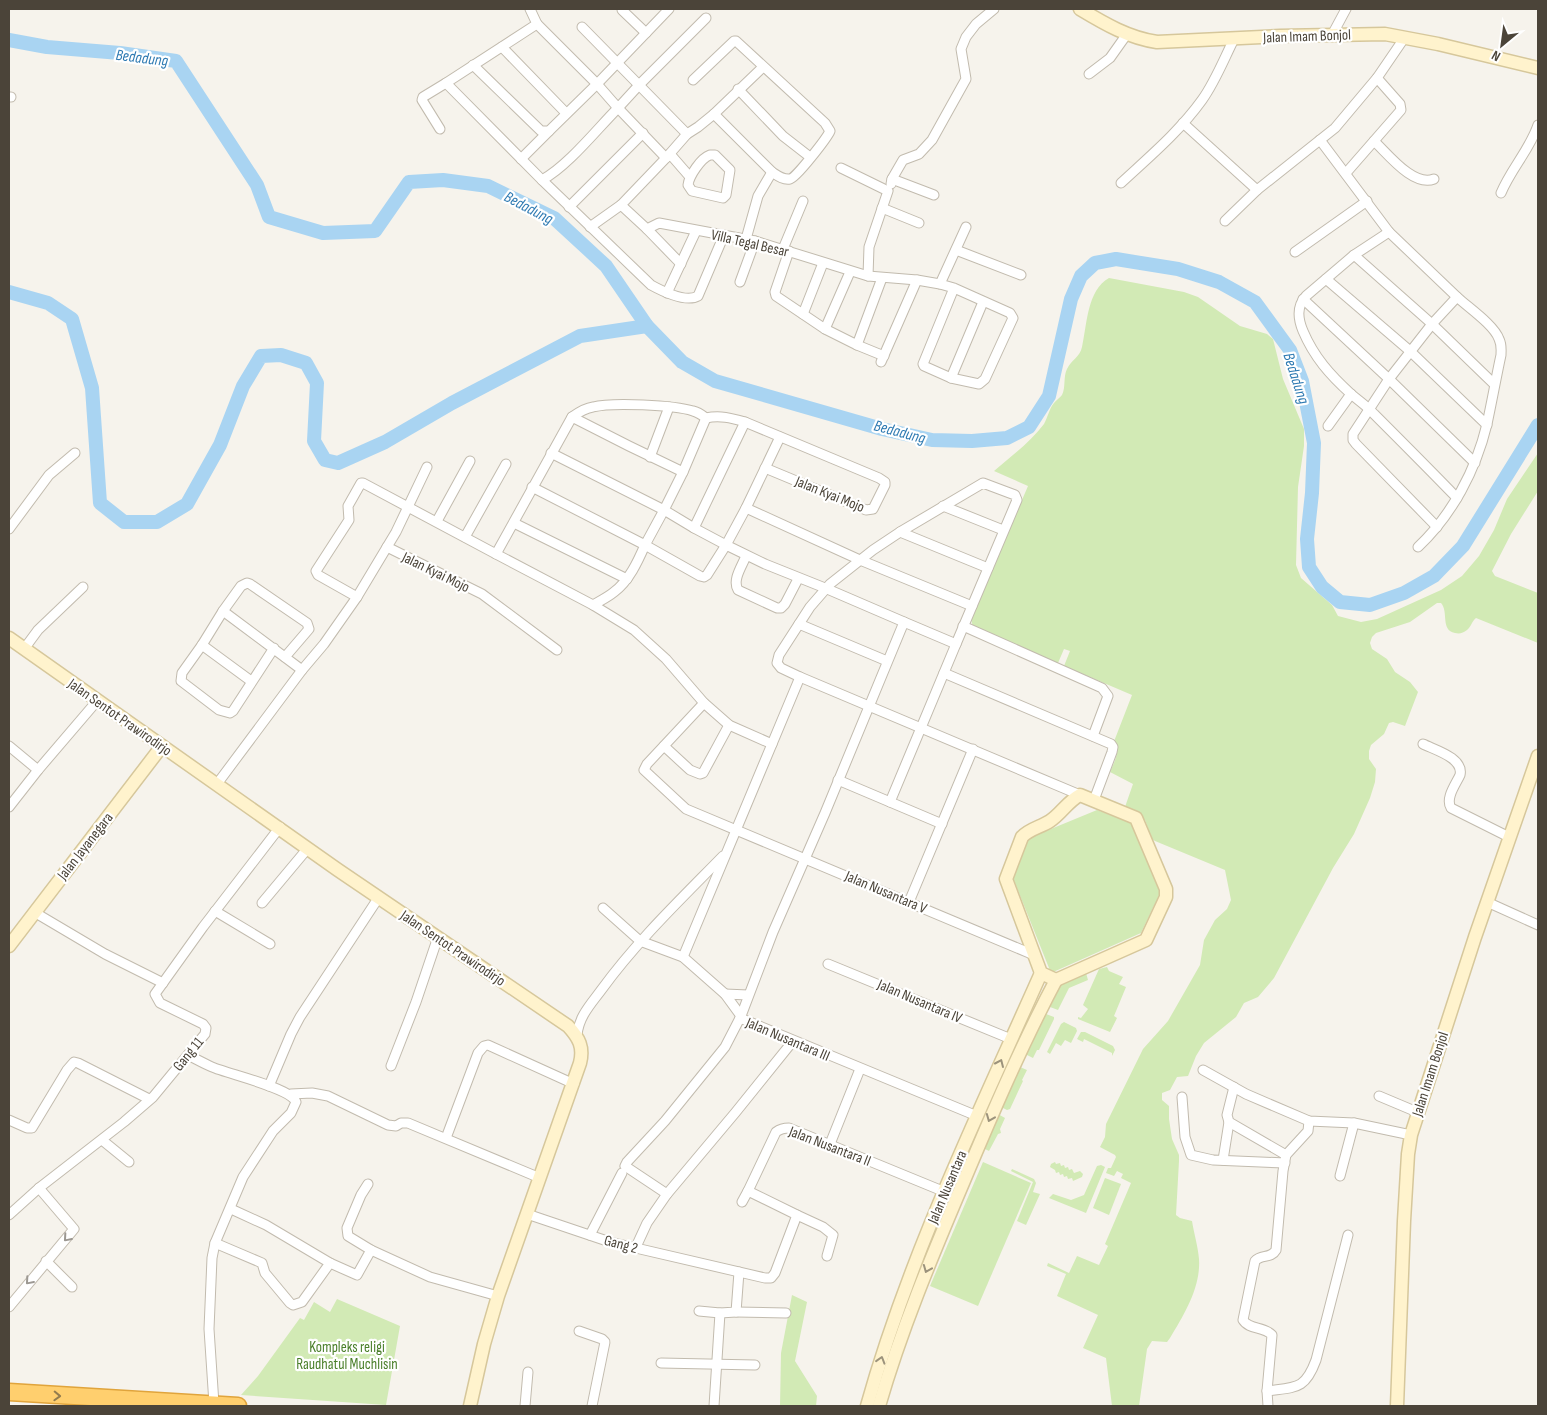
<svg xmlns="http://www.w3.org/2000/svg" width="1547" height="1415" viewBox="0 0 1547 1415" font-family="'Sofia Sans Condensed',sans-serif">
  <rect width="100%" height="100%" fill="#f6f3ec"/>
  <g fill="#d2eab5">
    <path d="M1109,278L1184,292L1198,297L1240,326L1267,334L1273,339L1283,379L1304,429V446L1298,487L1296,565L1301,578L1332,605L1338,616L1361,622L1377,619L1441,590L1462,576L1479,556L1494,530L1507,499L1538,453V491L1511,534L1492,571L1495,576L1538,593V643L1476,618C1472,621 1471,627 1467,630C1463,633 1460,634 1455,633C1440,630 1449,612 1441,603H1437L1410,622L1376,633L1372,637L1370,643L1372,649L1387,659L1395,672L1410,682L1418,692L1405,726L1393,722L1389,723L1384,734L1371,745L1369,751V759L1376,769L1375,782L1370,798L1354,834L1333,868L1274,978L1258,997L1244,1003L1236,1017L1204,1043L1196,1056L1188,1076L1177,1077L1170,1090L1162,1093V1100L1169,1106V1119L1172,1139L1179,1155V1161L1176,1215L1180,1218L1192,1221C1194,1234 1198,1246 1199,1259C1201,1287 1184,1315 1170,1338L1167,1342L1152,1341L1147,1349L1139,1406H1112L1106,1358L1083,1348L1098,1315L1057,1296L1066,1274L1047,1266L1048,1263L1069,1273L1077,1256L1099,1265L1108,1246L1105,1244L1131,1183L1121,1178L1123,1174L1117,1171L1114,1176L1106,1173L1108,1168H1111L1116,1157L1115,1155L1100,1147L1105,1137L1106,1124L1143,1049L1168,1021L1200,965L1204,940L1215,920L1227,909L1231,900L1225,870L1155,841L1152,839L1145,820L1125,807L1133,784L1110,772C1114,762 1121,752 1113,744L1132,695L1064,666L1070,651L1064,649L1058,663L973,627L971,619L1028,486L994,471C1012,456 1030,442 1044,424C1048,417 1049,409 1054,403C1056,400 1060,398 1062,395C1066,387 1063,377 1067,369C1071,360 1080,357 1082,347C1087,325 1087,290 1109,278Z"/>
    <polygon points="1097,810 1131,823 1160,893 1141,933 1051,973 1013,878 1029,838"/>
    <polygon points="1107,967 1109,971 1123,977 1119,984 1126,987 1114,1016 1117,1018 1110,1032 1078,1019 1078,1017 1081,1018 1088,1009 1083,1005 1099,969"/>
    <polygon points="1086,973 1088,980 1069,988 1058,1010 1050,1007 1062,983"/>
    <polygon points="1046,1014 1054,1017 1054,1019 1039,1050 1037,1050 1033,1058 1025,1054"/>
    <polygon points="1064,1022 1076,1028 1077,1031 1071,1043 1065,1040 1061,1046 1056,1043 1050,1054 1047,1052 1061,1024"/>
    <polygon points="1081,1032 1085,1032 1113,1046 1115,1050 1112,1056 1112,1053 1084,1039 1083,1042 1077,1039"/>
    <polygon points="1020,1067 1027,1070 1022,1080 1023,1081 1010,1109 1007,1110 1001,1107"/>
    <polygon points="994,1091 996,1093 913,1291 911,1291 926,1249"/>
    <polygon points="998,1114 1005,1118 1000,1129 1001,1133 998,1134 989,1151 983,1148"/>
    <polygon points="983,1162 1031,1183 978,1306 930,1286"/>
    <polygon points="1055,1162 1056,1164 1060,1163 1061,1166 1064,1165 1065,1168 1068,1167 1069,1170 1072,1169 1074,1173 1080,1171 1083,1174 1082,1177 1073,1181 1072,1178 1068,1179 1067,1176 1064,1177 1063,1174 1060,1175 1059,1172 1056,1173 1055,1170 1050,1167 1051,1164"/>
    <polygon points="1101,1165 1105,1167 1086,1213 1049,1198 1053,1194 1071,1200 1084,1195 1097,1166"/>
    <polygon points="1012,1169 1034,1179 1036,1183 1033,1192 1040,1194 1026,1225 1017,1221 1033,1182 1011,1171"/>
    <polygon points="1105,1178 1121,1184 1109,1215 1093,1208"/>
    <polygon points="792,1295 807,1302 795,1361 817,1396 816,1406 780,1406 781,1353"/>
    <polygon points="337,1299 400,1326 386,1405 241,1395 258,1376 300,1318 304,1320 314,1302 330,1312"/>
  </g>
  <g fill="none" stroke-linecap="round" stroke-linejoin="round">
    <g stroke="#a9d4f2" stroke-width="14">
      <polyline points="9,40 47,47 120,53 176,61 257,185 269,217 323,233 375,231 409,182 443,180 488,186 554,218 606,266 647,326 682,362 715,381 882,429 932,440 972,441 1007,438 1029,427 1049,396 1071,299 1081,276 1095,263 1116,259 1178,269 1219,282 1255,302 1290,350 1302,381 1314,443 1312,493 1307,539 1309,567 1322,587 1340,602 1370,605 1404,593 1434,576 1463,546 1538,425"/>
      <polyline points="9,292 48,303 72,319 92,388 100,503 124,522 157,522 187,504 220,445 243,386 261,356 281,355 306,363 317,383 314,441 325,460 338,463 385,442 452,403 580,336 647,326"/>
    </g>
    <defs>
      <g id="street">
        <path d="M530,9L537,24L446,83L542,180C568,166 597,129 618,108L666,158L621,205L647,229L659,223L755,241L868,276L917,280L940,284L954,288L1010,313L1013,318L985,379L979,384L951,378L924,366L923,364L954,288"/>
        <polyline points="622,10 646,33"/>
        <polyline points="537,24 597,84 618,108 640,84 706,18"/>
        <polyline points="582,27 687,134"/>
        <polyline points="1332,35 1346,9"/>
        <polyline points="502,47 566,113"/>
        <polyline points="473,65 541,131 549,131 597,84 669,9"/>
        <polyline points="1089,74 1110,58 1127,34"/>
        <path d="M693,80L734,41H736L825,123L830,131C827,138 796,178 790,179C783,180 778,176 772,172L714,114"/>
        <polyline points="738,89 783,136 810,157"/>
        <polyline points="9,97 11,97"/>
        <polyline points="1183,123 1257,190 1335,128 1377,78 1405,37"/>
        <polyline points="440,129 422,100 423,97 446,83"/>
        <path d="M1374,141C1388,154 1413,187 1434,179"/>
        <polyline points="670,154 690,177"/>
        <path d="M710,155H715L730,170L726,195L723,198L692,191L688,185C689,176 701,158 710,155Z"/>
        <polyline points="666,158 687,134 698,127 714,114 763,67"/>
        <polyline points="521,159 549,131"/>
        <polyline points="841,168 888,191 869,247 868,276"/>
        <polyline points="1346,173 1401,110 1400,104 1377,78"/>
        <polyline points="892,179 903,160 919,154 932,140 966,79 961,49 966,37 976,24 994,9"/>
        <path d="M542,180L651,285C662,291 686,303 698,296L724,235"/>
        <path d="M1121,183C1149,157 1179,132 1202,100C1215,82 1224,59 1234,39"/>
        <polyline points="891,184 892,179 934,195"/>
        <path d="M1501,193C1511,169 1530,149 1538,125"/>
        <polyline points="569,207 643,133"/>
        <polyline points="882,208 919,223"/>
        <polyline points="1225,221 1257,190"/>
        <polyline points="590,227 621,205"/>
        <polyline points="647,229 681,264"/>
        <path d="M1389,232L1354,255L1306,296C1296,307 1298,319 1303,331C1314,357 1330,375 1351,394C1359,401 1367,406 1374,414C1402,442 1430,470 1457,498"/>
        <polyline points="746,239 758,196 772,172"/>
        <polyline points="783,249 803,201"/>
        <polyline points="956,250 1021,275"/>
        <polyline points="789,251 775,292 776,296 825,329 857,345 882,278"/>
        <polyline points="1295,252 1367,201"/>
        <polyline points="1354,255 1432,324 1494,384"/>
        <polyline points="1326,279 1410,351 1487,425"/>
        <polyline points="740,282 755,241"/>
        <polyline points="940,284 966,227"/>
        <polyline points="667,293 696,231"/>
        <polyline points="1303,299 1389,379 1432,324 1457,297 1389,232 1320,140"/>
        <polyline points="803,314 823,263"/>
        <polyline points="825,329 850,272"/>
        <polyline points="857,345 884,356"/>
        <polyline points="881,362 917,280"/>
        <polyline points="951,378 983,302"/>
        <polyline points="572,417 629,446 683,472"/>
        <polyline points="745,422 694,528 726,545 746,508"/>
        <polyline points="1328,426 1351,394"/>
        <polyline points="780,437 746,508 860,560 972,606"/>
        <polyline points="551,453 664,510 645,545 700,576 704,577 707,575 726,545 765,564 825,588 904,622"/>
        <polyline points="650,457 669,407"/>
        <polyline points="943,506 1003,530"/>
        <polyline points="437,521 470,461"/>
        <polyline points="514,523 627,579"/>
        <polyline points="1437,527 1356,444 1353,440 1353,434 1389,379 1475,463"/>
        <polyline points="694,528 664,510 683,472 706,418"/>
        <polyline points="9,529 49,475 75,453"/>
        <polyline points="900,532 988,568"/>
        <polyline points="465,537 506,464"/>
        <polyline points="387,547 482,594 557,650"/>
        <path d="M1418,547C1452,515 1476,470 1487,424C1492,401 1496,378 1501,355C1501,350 1502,345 1499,339C1494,325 1469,308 1457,297"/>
        <path d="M496,554L593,605C600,601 608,597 614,592C629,581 638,561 645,545L532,487"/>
        <path d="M746,556C742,566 732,580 738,590L777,608H781L785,604L798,579"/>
        <path d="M357,597L318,575L316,571L349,520L348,506L361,483H363L496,554L572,417C579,412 585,408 593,407C612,402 674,405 693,411C698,412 702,415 706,418C720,415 731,418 745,422L879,478L885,482V485L873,509L866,510L765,468"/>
        <polyline points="593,605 634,630 666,659 704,703 729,725 772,744"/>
        <polyline points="223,611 241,586 247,583 250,584 307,623 309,629 285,657"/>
        <polyline points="799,624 887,661"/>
        <polyline points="963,626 1102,688 1108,696 1093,736"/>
        <polyline points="956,644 1017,500 1015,495 983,483 900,532 873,550 830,584 810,607 779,655 777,663 781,668 800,677 1080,795"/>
        <polyline points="202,645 251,681"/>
        <polyline points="274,648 233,711 230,713 219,710 181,681 182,673 202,645 223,611 302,670"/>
        <polyline points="24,649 38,630 83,587"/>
        <polyline points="944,673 1111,744 1113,747 1112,752 1094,800"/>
        <polyline points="704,703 647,764 644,770 686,809 1034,955"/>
        <path d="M1423,744C1435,750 1464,758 1460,775C1456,784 1445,798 1451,808L1509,837"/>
        <polyline points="9,746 38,770"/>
        <polyline points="664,746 690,770 700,774 703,773 729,725"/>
        <polyline points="838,780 890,802"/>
        <polyline points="217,784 302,670 324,644 357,597 396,532 427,467"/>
        <polyline points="9,807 38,770 97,701"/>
        <polyline points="909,902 973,749"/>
        <polyline points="1487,902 1538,925"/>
        <polyline points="262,903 308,848"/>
        <polyline points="603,908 640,941 683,957 725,994 741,1016 740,1018 977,1116"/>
        <polyline points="215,911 270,944"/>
        <polyline points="34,912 105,954 163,983"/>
        <polyline points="683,957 800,677"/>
        <polyline points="828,964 1011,1039"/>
        <polyline points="725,994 748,995"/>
        <polyline points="741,1016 773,932 825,813 904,622 956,644 890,802 942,824"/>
        <path d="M577,1035C579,1016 591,1004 602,989C637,941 681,899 723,856"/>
        <path d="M188,1055C196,1059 203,1063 212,1067C228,1074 291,1088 296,1102L291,1113L273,1131L243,1177L215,1243L212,1258L209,1329L214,1404"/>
        <polyline points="391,1066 416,1002 438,937"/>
        <polyline points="1203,1070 1246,1094 1309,1121 1354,1123 1411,1135"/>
        <polyline points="269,1086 291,1034 300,1017 379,897"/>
        <polyline points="1234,1087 1227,1115 1229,1122 1286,1155"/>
        <polyline points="291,1094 312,1093 328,1096 388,1125 396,1126 401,1123 408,1123 540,1178"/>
        <polyline points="1379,1096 1417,1112"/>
        <polyline points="1182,1097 1185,1137 1191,1155 1213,1160 1285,1163"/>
        <polyline points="9,1120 27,1128 32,1128 67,1070 74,1062 78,1063 149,1099"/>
        <polyline points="446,1138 478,1053 484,1046 488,1045 574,1084"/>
        <polyline points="102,1140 129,1162"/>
        <polyline points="830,1144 860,1069"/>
        <polyline points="1223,1160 1229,1122"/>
        <polyline points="1340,1176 1354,1123"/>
        <polyline points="368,1184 361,1195 347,1228 348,1236 371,1250 430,1277 498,1296"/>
        <path d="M748,1191L776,1132C780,1129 783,1128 789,1128L945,1192"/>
        <polyline points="667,1194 625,1166 627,1162 665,1121 725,1047 740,1018"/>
        <polyline points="527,1214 610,1242 765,1278 771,1278 775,1273 797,1215 748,1191 742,1202"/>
        <polyline points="9,1215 39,1188 124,1122 153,1097 205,1034 206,1028 203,1024 160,1003 155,994 203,927 280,827"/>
        <polyline points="797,1215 823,1227 833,1235 827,1256"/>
        <polyline points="590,1235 622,1173"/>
        <polyline points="215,1243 262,1263 265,1273 290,1303 293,1305 302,1302 330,1263 266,1225 231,1209"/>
        <polyline points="635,1249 647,1223 667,1194 735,1113 793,1041"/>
        <polyline points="46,1261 72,1287"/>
        <polyline points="330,1263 357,1275 371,1250"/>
        <polyline points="9,1307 74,1229 39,1188"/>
        <polyline points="699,1311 720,1313 736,1312 739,1272"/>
        <polyline points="736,1312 786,1313"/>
        <polyline points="579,1331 602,1339 605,1342 592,1406"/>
        <polyline points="661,1363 755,1365"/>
        <path d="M1267,1391C1296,1387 1305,1390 1316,1360L1348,1235"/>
        <polyline points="525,1406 528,1372"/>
        <polyline points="714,1406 720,1313"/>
        <path d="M1268,1406L1267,1391L1272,1335C1264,1326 1249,1330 1243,1320L1255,1261C1261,1254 1271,1259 1276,1250L1283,1171L1286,1155L1308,1131L1309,1121"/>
      </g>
      <g id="secondary">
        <path d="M1080,9C1105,24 1129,38 1157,42L1280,36L1385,34L1438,44L1538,68"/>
        <path d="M9,638L338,870L568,1026C579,1038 584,1047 580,1063L498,1296L484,1344L470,1406"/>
        <path d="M1080,795L1136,818L1166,889V897L1146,940L1056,980L1041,973L1006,879L1022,837C1029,829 1041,827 1050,821C1061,814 1068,801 1080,795Z"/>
        <polyline points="9,946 162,746"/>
        <path d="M867,1406C909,1256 978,1115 1041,973"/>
        <path d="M879,1406C901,1330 932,1256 963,1183C992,1114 1021,1046 1056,980"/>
        <polyline points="1397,1406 1404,1221 1408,1154 1411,1135 1475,937 1538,756"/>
      </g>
      <polyline id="highway" points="9,1392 238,1406"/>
    </defs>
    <use href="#street" stroke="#c2bbae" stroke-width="11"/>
    <use href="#secondary" stroke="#d6c79b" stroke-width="15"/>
    <use href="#highway" stroke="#e0a43c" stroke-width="19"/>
    <use href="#street" stroke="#fff" stroke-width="9"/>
    <use href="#secondary" stroke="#fff3cd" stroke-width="12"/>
    <use href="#highway" stroke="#ffcf6e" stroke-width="16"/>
  </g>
  <defs><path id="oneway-chevron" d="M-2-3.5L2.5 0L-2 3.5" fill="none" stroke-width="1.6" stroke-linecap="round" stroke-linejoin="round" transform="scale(1.25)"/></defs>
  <g stroke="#9c937c">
    <use href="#oneway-chevron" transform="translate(1000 1063) rotate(-66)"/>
    <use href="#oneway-chevron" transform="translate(990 1118) rotate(112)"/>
    <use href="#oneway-chevron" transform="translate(927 1269) rotate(112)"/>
    <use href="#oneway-chevron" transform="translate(881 1360) rotate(-73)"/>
  </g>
  <g stroke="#9c9892">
    <use href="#oneway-chevron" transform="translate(67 1238) rotate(131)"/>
    <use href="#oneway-chevron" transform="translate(29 1281) rotate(131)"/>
  </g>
  <use stroke="#937c4e" href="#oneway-chevron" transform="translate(57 1396) rotate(2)"/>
  <g text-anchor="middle" stroke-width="4.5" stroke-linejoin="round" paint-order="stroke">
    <g font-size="15" fill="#4b4439" stroke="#fff">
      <text transform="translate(1307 36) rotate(-2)" y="5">Jalan Imam Bonjol</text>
      <text transform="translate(750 243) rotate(13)" y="5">Villa Tegal Besar</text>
      <text transform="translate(830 494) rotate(22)" y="5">Jalan Kyai Mojo</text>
      <text transform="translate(436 572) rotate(26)" y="5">Jalan Kyai Mojo</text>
      <text transform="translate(120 717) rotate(35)" y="5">Jalan Sentot Prawirodirjo</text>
      <text transform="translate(85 846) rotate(-52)" y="5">Jalan Jayanegara</text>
      <text transform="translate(886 892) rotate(23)" y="5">Jalan Nusantara V</text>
      <text transform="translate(453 948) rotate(34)" y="5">Jalan Sentot Prawirodirjo</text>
      <text transform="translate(920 1001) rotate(23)" y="5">Jalan Nusantara IV</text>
      <text transform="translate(788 1039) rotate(23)" y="5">Jalan Nusantara III</text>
      <text transform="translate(188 1054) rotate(-51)" y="5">Gang 11</text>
      <text transform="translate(1430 1074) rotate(-72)" y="5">Jalan Imam Bonjol</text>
      <text transform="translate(830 1146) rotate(21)" y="5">Jalan Nusantara II</text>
      <text transform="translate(947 1187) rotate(-67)" y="5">Jalan Nusantara</text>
      <text transform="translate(621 1244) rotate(15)" y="5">Gang 2</text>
    </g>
    <g font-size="15" fill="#4a7f2a" stroke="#fff">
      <text x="347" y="1352">Kompleks religi<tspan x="347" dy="17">Raudhatul Muchlisin</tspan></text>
    </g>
    <g font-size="16" font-style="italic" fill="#2e7ab2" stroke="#fff">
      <text transform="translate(142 57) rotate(7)" y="6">Bedadung</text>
      <text transform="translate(529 207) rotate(28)" y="6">Bedadung</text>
      <text transform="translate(1297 378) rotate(72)" y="6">Bedadung</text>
      <text transform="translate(900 431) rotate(15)" y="6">Bedadung</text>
    </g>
  </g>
  <rect width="1547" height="1415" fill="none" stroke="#4b4439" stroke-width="20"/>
  <g transform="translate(1502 45) rotate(209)" stroke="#ffffff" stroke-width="4" paint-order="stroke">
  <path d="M0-4L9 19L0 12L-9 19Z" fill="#4b4439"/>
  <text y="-8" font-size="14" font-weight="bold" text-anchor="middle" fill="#4b4439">N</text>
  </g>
</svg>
